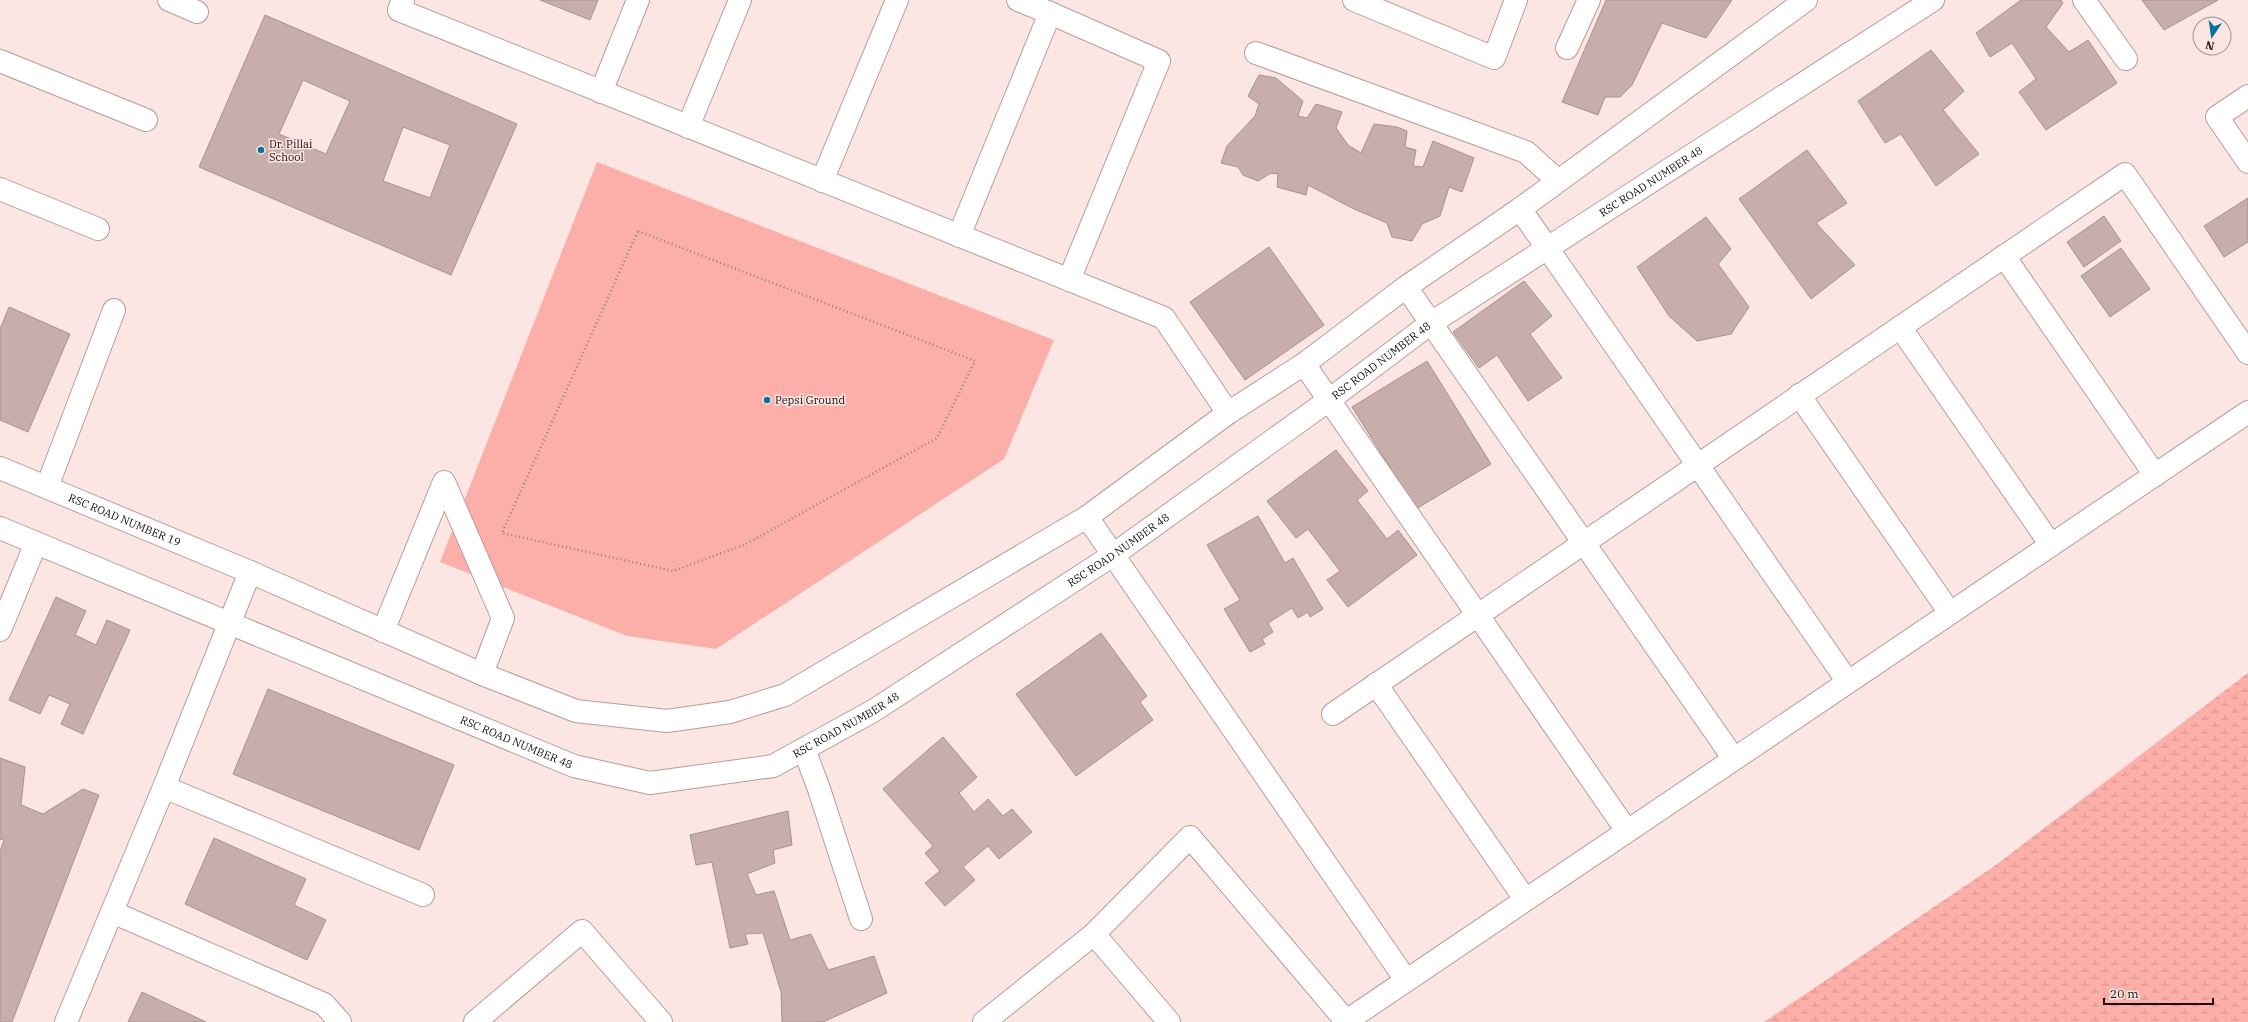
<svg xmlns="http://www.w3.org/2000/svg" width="2248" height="1022" viewBox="0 0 2248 1022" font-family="'IBM Plex Serif',serif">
  <defs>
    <pattern id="wetland-marsh" width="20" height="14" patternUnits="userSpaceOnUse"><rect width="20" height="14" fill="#fcafa8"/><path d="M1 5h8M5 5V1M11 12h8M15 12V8" fill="none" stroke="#d7968f"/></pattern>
  </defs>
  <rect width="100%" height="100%" fill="#fce6e4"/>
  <polygon fill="url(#wetland-marsh)" points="2248,673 2248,1022 1764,1022 1996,865"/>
  <polygon fill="#fcafa8" points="597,162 1054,340 1004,459 716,649 627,636 440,562"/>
  <g fill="#c8aeab" stroke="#aa918f" fill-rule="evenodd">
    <polygon points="540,0 598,0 590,20"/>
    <polygon points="1606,0 1732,0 1706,38 1662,23 1632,85 1620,97 1605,97 1598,115 1562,102"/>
    <polygon points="2021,0 2061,0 2063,3 2046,27 2069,52 2088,40 2117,83 2046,130 2019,92 2036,79 2012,43 1990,57 1976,33"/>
    <polygon points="2142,0 2218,0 2164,30"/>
    <path d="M265,15L517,124L451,275L199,167ZM303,80L350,101L326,154L279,134ZM403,127L450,145L430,198L383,181Z"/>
    <polygon points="1931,50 1964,91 1943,110 1979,154 1936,186 1901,134 1885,143 1858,101"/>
    <polygon points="1259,75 1276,78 1303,101 1298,116 1307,118 1316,104 1342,112 1336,128 1348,145 1361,153 1374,124 1397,127 1407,131 1405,147 1416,150 1413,166 1423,167 1433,141 1474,158 1462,192 1449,187 1440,216 1422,224 1412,241 1392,237 1387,223 1354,209 1308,185 1306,195 1277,187 1278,174 1271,173 1258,181 1243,175 1238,167 1221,163 1227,146 1255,116 1259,104 1248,96"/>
    <polygon points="1807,150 1847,203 1816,223 1855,265 1811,299 1739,199"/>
    <polygon points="2248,198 2248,242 2224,257 2204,226"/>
    <polygon points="2104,216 2121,241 2084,267 2067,242"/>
    <polygon points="1706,217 1731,249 1718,264 1749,307 1731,334 1697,341 1669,316 1637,267"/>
    <polygon points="1269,247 1324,325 1245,380 1190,302"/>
    <polygon points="2121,248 2150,289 2110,317 2081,276"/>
    <polygon points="1524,281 1552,316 1530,334 1562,378 1528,401 1497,355 1479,368 1453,332"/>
    <polygon points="9,307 70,334 28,432 0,420 0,329"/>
    <polygon points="1427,361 1491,464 1416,509 1352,407"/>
    <polygon points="1336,450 1368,491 1357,500 1387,539 1398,530 1417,555 1348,607 1327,580 1340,571 1308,529 1296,538 1267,501"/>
    <polygon points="1258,516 1285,563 1293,558 1323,609 1310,617 1308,612 1298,618 1292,608 1268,623 1273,632 1262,639 1265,644 1250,652 1224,609 1240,600 1207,545"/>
    <polygon points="56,597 86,611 75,635 96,645 107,620 130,630 83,734 61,724 70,704 49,695 40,714 9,700"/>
    <polygon points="1101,633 1147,696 1140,702 1153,720 1076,776 1016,694"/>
    <polygon points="268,689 454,765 419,850 233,774"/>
    <polygon points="943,737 977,777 959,793 974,812 988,799 1003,816 1012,809 1032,832 999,859 988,846 963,867 975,880 945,906 925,883 940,871 925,853 933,846 883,789"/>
    <polygon points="0,758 25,767 21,805 43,814 83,789 99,795 12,1022 0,1022 0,851 4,840 0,839"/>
    <polygon points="788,811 792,845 773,850 775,863 747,874 756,895 774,891 790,940 811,934 828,970 874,956 887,993 823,1022 782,1022 781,992 763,933 745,934 748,944 730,948 712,862 696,865 690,835"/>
    <polygon points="214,838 306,879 294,905 326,920 307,960 185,904"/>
    <polygon points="142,992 206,1022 128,1022"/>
  </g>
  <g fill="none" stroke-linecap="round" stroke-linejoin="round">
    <defs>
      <g id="service">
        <polyline points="2084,0 2126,59"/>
        <polyline points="399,10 1164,318 1228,413"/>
        <polyline points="1567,48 1589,0"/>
        <polyline points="1256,53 1526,152 1558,181"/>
        <polyline points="688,127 740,0"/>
        <polyline points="822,181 897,0"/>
        <polyline points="959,236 1050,13 1018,0"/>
        <polyline points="1548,249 1848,682"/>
        <polyline points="2004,256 2155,475"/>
        <polyline points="1431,323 1734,759"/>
        <polyline points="1900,327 2051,545"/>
        <polyline points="1799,395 1950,613"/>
        <polyline points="1329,400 1627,831"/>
        <polyline points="47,487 114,310"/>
        <polyline points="0,630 36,543"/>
        <polyline points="383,631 444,482 503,618 482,674"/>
        <polyline points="1376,684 1525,899"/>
        <polyline points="1333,714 2125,174 2248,353"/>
        <polyline points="804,749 819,789 861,919"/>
        <polyline points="164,787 423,895"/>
        <polyline points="1094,934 1169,1022"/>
        <polyline points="475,1022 582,931 661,1022"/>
        <polyline points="984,1022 1094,934 1190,837 1346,1021"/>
      </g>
      <g id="minor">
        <polyline points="169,0 197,12"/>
        <polyline points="1354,0 1494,58 1516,0"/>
        <polyline points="399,10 403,0"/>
        <polyline points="1050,13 1159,61 1069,280"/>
        <polyline points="0,61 146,120"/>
        <polyline points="601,92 638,0"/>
        <polyline points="2248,96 2217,117 2248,162"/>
        <polyline points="0,189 98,229"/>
        <polyline points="1520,209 1548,249"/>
        <polyline points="1406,287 1431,323"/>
        <polyline points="1304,364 1329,400"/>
        <polyline points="1087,517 1406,980"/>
        <polyline points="112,912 324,1004 340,1022"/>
        <polyline points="1345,1022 2248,412"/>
      </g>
      <g id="tertiary">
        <path id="s1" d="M0,468L250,572L482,674L576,711L667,721L730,712L785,695L1087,517L1228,413L1304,364L1406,287L1520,209L1806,0"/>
        <path id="s2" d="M0,528L574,766L650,783L773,766L873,711L1113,555L1329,400L1431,323L1933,0"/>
        <polyline points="66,1022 164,787 250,572"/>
      </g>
    </defs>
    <use href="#service" stroke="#b69d9a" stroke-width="24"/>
    <use href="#minor" stroke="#b69d9a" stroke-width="24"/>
    <use href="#tertiary" stroke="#b69d9a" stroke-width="24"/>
    <polygon stroke="#928281" stroke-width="2.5" stroke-dasharray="1 3" stroke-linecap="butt" points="638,231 975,361 937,438 746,544 673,571 502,533"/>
    <use href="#service" stroke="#fff" stroke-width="22"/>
    <use href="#minor" stroke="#fff" stroke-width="22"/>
    <use href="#tertiary" stroke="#fff" stroke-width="22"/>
  </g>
  <g fill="#08729e" stroke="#fce6e4" stroke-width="1.5">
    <circle cx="261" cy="150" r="4"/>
    <circle cx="767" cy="400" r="4"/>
  </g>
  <g text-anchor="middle" stroke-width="3" stroke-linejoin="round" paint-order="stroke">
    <g font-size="11" fill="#19100f" stroke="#fce6e4" text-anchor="start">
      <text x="269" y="148">Dr. Pillai<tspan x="269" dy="13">School</tspan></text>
      <text x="775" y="404">Pepsi Ground</text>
    </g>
    <g font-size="11" fill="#19100f" stroke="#fce6e4">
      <text dy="4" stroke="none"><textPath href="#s2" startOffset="1879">RSC ROAD NUMBER 48</textPath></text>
      <text dy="4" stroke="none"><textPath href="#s2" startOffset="1555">RSC ROAD NUMBER 48</textPath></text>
      <text dy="4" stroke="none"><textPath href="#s1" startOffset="135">RSC ROAD NUMBER 19</textPath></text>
      <text dy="4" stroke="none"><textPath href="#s2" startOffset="1231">RSC ROAD NUMBER 48</textPath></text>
      <text dy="4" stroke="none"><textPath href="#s2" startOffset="907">RSC ROAD NUMBER 48</textPath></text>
      <text dy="4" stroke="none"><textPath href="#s2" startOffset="559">RSC ROAD NUMBER 48</textPath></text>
    </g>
  </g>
  <g transform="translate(2212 36) rotate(193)"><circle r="19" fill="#fce6e4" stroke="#a1908f"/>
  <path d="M0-3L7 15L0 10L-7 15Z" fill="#08729e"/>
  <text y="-6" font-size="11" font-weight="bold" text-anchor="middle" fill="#19100f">N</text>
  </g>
  <path d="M2104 998v6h109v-6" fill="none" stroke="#19100f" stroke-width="2"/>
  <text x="2110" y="998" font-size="12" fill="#19100f" stroke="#fce6e4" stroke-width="3" paint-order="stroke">20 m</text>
</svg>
